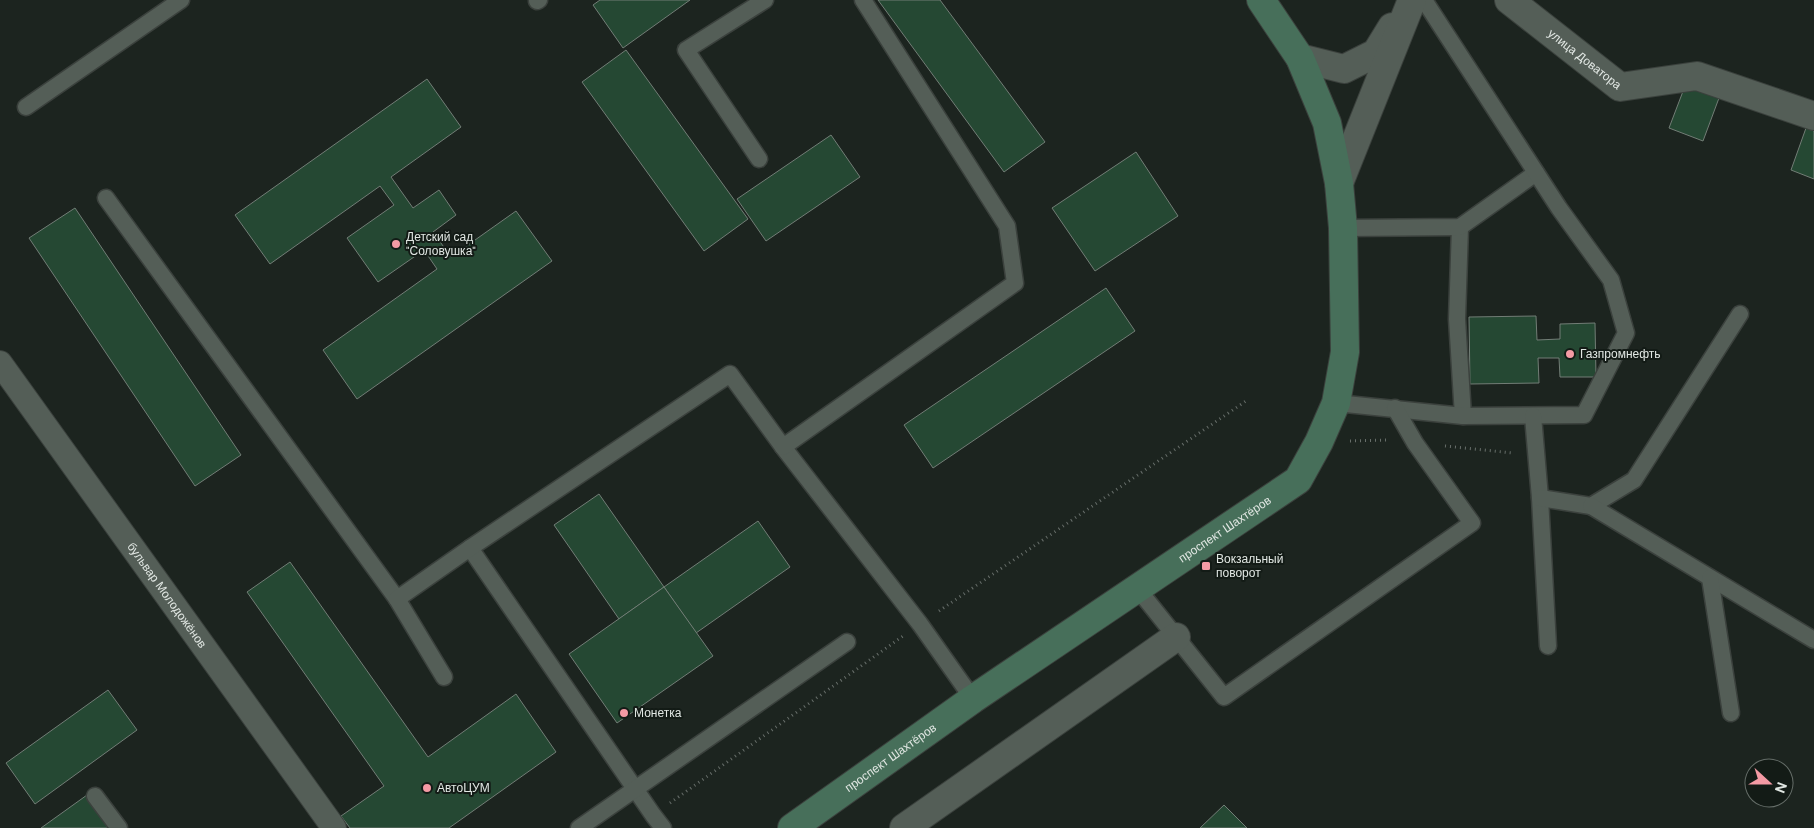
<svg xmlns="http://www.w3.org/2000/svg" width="1814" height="828" viewBox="0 0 1814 828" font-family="'DM Sans',sans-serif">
  <rect width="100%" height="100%" fill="#1c241f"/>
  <g fill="#254833" stroke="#727d76">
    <polygon points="600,0 690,0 623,48 593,5"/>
    <polygon points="878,0 940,0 1045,142 1004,172"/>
    <polygon points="626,50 748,219 704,251 582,82"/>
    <polygon points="427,79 461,127 391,177 413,208 439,190 456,215 433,232 451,257 516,211 552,261 357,399 323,350 437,269 424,250 378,282 347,238 394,205 380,186 270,264 235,215"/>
    <polygon points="1685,86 1719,98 1703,141 1669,128"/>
    <polygon points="1806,128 1814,131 1814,179 1791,170"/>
    <polygon points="831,135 860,177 766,241 737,199"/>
    <polygon points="1136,152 1178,216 1095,271 1052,208"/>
    <polygon points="75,208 241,455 195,486 29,238"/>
    <polygon points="1106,288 1135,331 933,468 904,425"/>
    <polygon points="1536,316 1537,340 1560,339 1560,324 1595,323 1596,377 1560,377 1559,358 1538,358 1539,383 1470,384 1469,317"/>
    <polygon points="599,494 664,587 758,521 790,567 696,633 664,587 619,619 554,525"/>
    <polygon points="290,562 428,757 516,694 556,752 449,828 350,828 341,816 384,786 247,592"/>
    <polygon points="664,587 713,656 617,723 569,654"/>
    <polygon points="108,690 137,730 35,804 6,763"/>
    <polygon points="87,795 111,828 41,828"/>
    <polygon points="1224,805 1247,828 1200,828"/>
  </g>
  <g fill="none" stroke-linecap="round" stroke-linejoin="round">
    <defs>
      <g id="service">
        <polyline points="537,1 539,0"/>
        <polyline points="26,107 181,0"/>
        <polyline points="759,159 686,50 765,0"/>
        <polyline points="106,198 397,599"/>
        <polyline points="1460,227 1457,319 1463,416"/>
        <polyline points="1343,228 1460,227 1536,173"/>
        <polyline points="1336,403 1463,416 1584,415 1626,333 1611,280 1559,208 1424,0"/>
        <polyline points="1533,416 1540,498 1548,646"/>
        <polyline points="783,447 920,624 973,699"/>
        <polyline points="1540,498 1591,506 1634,480 1740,314"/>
        <polyline points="1591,506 1814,640"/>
        <polyline points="470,548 653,815 663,828"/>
        <polyline points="1710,578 1731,713"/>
        <polyline points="1137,588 1224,697 1472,523 1415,443 1395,408"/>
        <polyline points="444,677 397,599 470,548 730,374 783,447 1015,283 1007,226 863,0"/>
        <polyline points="95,796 119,828"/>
        <polyline points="579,828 847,642"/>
      </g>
      <g id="pedestrian">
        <path id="s1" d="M0,363L334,828"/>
      </g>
      <g id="minor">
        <path id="s2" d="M1509,0L1620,87L1697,76L1814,116"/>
        <polyline points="904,828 1176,637"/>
      </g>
      <g id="tertiary">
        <polyline points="1300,58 1344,69 1376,53 1392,27"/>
        <polyline points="1339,183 1412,0"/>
      </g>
      <g id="secondary">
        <path id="s3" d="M792,828L973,699L1298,480L1319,442L1336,403L1345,352L1343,228L1339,183L1327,123L1300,58L1261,0"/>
      </g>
    </defs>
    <use href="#service" stroke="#3b413d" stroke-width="19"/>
    <use href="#pedestrian" stroke="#3b413d" stroke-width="26"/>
    <use href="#minor" stroke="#3b413d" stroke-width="30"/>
    <use href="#tertiary" stroke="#3b413d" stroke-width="30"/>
    <use href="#secondary" stroke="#3b413d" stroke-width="30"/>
    <g stroke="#686f6b" stroke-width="3" stroke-dasharray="1 4" stroke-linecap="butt">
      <polyline points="1350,441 1389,440"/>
      <polyline points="1445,446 1513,453"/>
      <polyline points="939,611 1246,401"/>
      <polyline points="670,803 903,636"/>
    </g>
    <use href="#service" stroke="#545e57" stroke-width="16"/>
    <use href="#pedestrian" stroke="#545e57" stroke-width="24"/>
    <use href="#minor" stroke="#545e57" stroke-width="28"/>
    <use href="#tertiary" stroke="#545e57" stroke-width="28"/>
    <use href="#secondary" stroke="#476f5a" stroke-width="28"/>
  </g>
  <g fill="#f49aa4" stroke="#131b16" stroke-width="2">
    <circle cx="396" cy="244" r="5"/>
    <circle cx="1570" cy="354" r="5"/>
    <rect x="1201" y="561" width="10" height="10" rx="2.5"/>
    <circle cx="624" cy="713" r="5"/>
    <circle cx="427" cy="788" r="5"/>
  </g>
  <g text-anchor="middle" stroke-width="4" stroke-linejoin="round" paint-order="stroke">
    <g font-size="12" fill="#e1e7e3" stroke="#131b16">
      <text dy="4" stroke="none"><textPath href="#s2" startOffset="96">улица Доватора</textPath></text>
      <text dy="4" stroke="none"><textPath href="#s3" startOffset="526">проспект Шахтёров</textPath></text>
      <text dy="4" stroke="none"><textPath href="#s1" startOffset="286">бульвар Молодожёнов</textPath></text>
      <text dy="4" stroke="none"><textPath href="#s3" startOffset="121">проспект Шахтёров</textPath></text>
    </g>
    <g font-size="12" fill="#e1e7e3" stroke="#131b16" text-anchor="start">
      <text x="406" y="241">Детский сад<tspan x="406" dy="14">"Соловушка"</tspan></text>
      <text x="1580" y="358">Газпромнефть</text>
      <text x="1216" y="563">Вокзальный<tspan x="1216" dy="14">поворот</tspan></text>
      <text x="634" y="717">Монетка</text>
      <text x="437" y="792">АвтоЦУМ</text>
    </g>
  </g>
  <g transform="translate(1769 783) rotate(111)"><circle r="24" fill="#131b16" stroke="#656d68"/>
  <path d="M0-4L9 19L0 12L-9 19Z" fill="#f49aa4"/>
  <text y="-8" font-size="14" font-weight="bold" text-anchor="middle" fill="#e1e7e3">N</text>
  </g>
</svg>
